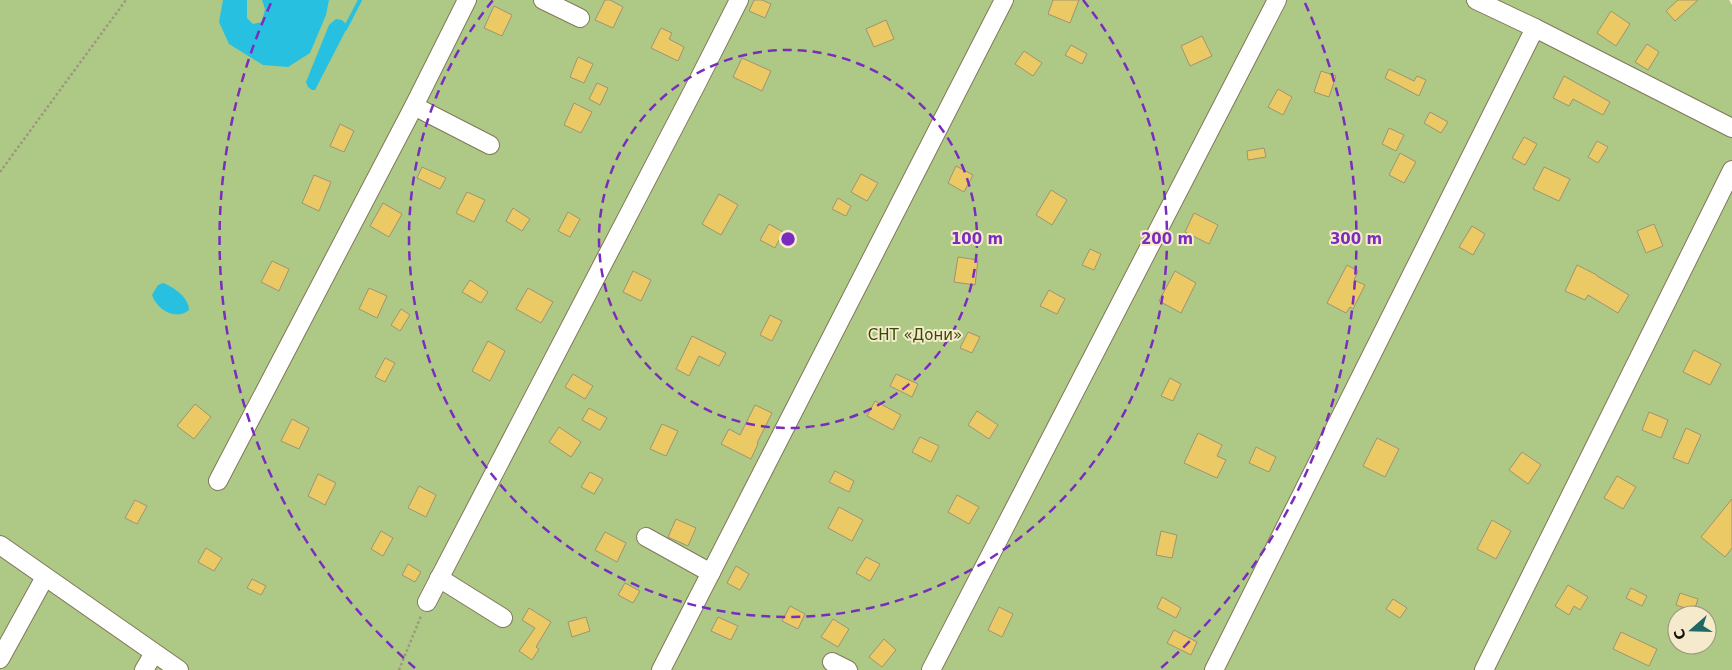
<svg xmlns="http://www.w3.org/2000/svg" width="1732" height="670" viewBox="0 0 1732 670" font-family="'DejaVu Sans',sans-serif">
  <rect width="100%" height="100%" fill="#f5eacb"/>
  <path fill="#adc985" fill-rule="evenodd" d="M0,0H1729L1732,5V670H0ZM1677,615H1707V645H1677Z"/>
  <g fill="#28c0e1">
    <polygon points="223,0 247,0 247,18 253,24 262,22 265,9 262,0 329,0 326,15 310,53 288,67 263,65 229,44 219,22"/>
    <polygon points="336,19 342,20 348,26 315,90 312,90 308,87 306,82 329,25"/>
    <path d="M163,283C174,287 189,298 189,310C176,321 157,310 152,295L158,285Z"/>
  </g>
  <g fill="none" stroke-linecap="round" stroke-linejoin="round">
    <polyline stroke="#28c0e1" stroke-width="4" points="345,29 360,0"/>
  </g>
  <g fill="#ebca65" stroke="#9d9376">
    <polygon points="605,0 610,0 623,7 613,28 595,20"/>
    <polygon points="754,0 762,0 771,4 765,18 749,11"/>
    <polygon points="1053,0 1079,0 1070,23 1048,14"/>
    <polygon points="1678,0 1698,0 1675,21 1666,11"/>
    <polygon points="494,6 512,15 502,36 484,28"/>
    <polygon points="1611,11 1630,24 1616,46 1597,33"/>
    <polygon points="886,20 894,39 874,47 866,29"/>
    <polygon points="661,28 672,33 669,39 684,47 678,61 651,48"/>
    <polygon points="1202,36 1212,56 1190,66 1181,46"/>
    <polygon points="1647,44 1659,52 1648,70 1635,62"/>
    <polygon points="1071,45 1087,54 1082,64 1065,55"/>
    <polygon points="1024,51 1042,63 1033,76 1015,64"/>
    <polygon points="578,57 593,64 584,83 570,77"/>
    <polygon points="742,58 771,71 762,91 733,77"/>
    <polygon points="1389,69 1414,81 1417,76 1426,80 1419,96 1385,78"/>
    <polygon points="1321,71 1336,76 1329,97 1314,92"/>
    <polygon points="1564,76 1610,102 1603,115 1573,99 1569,106 1553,98"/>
    <polygon points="597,83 608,88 600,105 589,99"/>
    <polygon points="1278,89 1292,97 1283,115 1268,107"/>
    <polygon points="574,103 592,112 581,133 564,125"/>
    <polygon points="1430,112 1448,122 1441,133 1424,123"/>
    <polygon points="340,124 354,131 344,152 330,146"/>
    <polygon points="1389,128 1404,135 1396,151 1382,144"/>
    <polygon points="1524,137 1537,144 1525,165 1512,158"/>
    <polygon points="1597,141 1608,147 1598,163 1588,157"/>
    <polygon points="1264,148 1266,157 1248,160 1247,151"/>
    <polygon points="1400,153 1416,162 1404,183 1389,175"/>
    <polygon points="956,166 973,175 964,192 948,183"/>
    <polygon points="422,167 446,178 440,189 417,178"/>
    <polygon points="1544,167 1570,179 1559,201 1533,189"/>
    <polygon points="861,174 878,183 867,201 851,192"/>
    <polygon points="314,175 331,182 319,211 302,203"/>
    <polygon points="1051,190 1067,200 1052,225 1036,215"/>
    <polygon points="467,192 485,200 474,222 456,213"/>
    <polygon points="719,194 738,205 721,235 702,224"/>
    <polygon points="838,198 851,206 846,216 832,209"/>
    <polygon points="383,203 402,214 389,237 370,226"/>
    <polygon points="513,208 530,219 522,231 506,221"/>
    <polygon points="568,212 580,219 570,237 558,231"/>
    <polygon points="1194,213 1218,225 1209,244 1185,232"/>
    <polygon points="769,224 783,232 775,248 760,240"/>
    <polygon points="1654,224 1663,246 1646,253 1637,231"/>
    <polygon points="1472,226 1485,234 1473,255 1459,247"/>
    <polygon points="1090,249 1101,254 1094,270 1082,265"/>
    <polygon points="958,257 978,260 975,285 954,282"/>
    <polygon points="272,261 289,269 279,291 261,282"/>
    <polygon points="1347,265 1358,271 1354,280 1365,285 1353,309 1350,307 1346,313 1327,303"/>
    <polygon points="1577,265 1597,275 1597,276 1629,295 1618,313 1588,295 1585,300 1565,291"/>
    <polygon points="633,271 651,280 641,301 623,292"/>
    <polygon points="1175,271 1196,283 1181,313 1159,301"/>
    <polygon points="470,280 488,292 481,303 462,292"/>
    <polygon points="369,288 387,296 377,318 359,309"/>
    <polygon points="528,288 553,302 541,323 516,309"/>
    <polygon points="1049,290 1065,299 1057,314 1040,306"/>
    <polygon points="401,309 410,315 400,331 391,325"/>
    <polygon points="770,315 782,321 772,341 760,335"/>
    <polygon points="968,332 980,337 972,353 960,348"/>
    <polygon points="692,336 726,353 719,366 699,356 689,376 676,369"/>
    <polygon points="488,341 505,351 490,381 472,371"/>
    <polygon points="1694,350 1721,364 1710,385 1683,372"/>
    <polygon points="385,358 395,363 385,382 375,377"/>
    <polygon points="573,374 593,386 585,399 565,387"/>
    <polygon points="896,374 918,384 912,397 890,386"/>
    <polygon points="1170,378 1181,384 1173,401 1161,396"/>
    <polygon points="875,401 901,415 893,430 867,416"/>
    <polygon points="195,404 211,417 194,439 177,426"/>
    <polygon points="755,405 772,413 757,443 758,444 751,459 721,444 729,429 740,435"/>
    <polygon points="589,408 607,418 600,430 582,420"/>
    <polygon points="977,411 998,425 989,439 968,425"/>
    <polygon points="1649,412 1668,420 1661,438 1642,430"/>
    <polygon points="292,419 309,428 299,449 281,441"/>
    <polygon points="662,424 678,431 666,456 650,449"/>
    <polygon points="559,427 581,442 571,457 549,442"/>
    <polygon points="1686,428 1701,435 1688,464 1673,458"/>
    <polygon points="1198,433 1222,445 1217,456 1226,460 1217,478 1184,463"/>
    <polygon points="920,437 939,446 931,462 912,452"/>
    <polygon points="1377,438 1399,449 1385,477 1363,466"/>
    <polygon points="1256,447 1276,457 1269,472 1249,463"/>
    <polygon points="1522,452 1541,465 1528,484 1509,470"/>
    <polygon points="835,471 854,481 849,492 829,482"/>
    <polygon points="590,472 603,479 594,494 581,487"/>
    <polygon points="318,474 336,483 325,505 308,496"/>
    <polygon points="1617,476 1636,487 1623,509 1604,498"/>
    <polygon points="419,486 436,495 426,517 408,508"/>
    <polygon points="957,495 979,507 969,524 948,512"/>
    <polygon points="1732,499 1732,548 1725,557 1701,537"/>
    <polygon points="135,500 147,506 137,524 125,518"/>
    <polygon points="839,507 863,520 852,541 828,528"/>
    <polygon points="676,519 696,528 688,546 668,537"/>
    <polygon points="1492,520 1511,531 1496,559 1477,549"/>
    <polygon points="381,531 393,538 383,556 371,549"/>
    <polygon points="1161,531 1177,535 1172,558 1156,555"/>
    <polygon points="605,532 626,543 617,562 595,550"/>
    <polygon points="206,548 222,558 214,571 198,562"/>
    <polygon points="866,557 880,564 870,581 856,573"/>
    <polygon points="408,564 421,572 415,582 402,575"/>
    <polygon points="736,566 749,574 740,590 727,583"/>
    <polygon points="252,579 266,586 261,595 247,588"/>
    <polygon points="625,583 640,591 633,603 618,595"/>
    <polygon points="1568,585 1588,597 1580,610 1574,606 1569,615 1555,606"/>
    <polygon points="1631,588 1647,596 1642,606 1626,598"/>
    <polygon points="1680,593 1698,599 1694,611 1676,605"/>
    <polygon points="1162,597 1181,608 1176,618 1157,608"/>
    <polygon points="1393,599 1407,608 1400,618 1386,609"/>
    <polygon points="790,606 805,614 798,629 782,621"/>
    <polygon points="999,607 1013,614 1002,637 988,630"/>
    <polygon points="529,608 551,622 536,647 539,649 532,660 519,651 535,628 522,620"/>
    <polygon points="586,617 590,631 572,637 568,622"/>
    <polygon points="718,617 738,626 731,640 711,631"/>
    <polygon points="833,619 849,629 838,647 821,637"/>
    <polygon points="1174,630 1197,642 1191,655 1167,643"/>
    <polygon points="1621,632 1657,649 1649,666 1613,649"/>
    <polygon points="884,639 896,650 882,667 869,657"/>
  </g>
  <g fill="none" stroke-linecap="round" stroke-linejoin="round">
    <defs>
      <g id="minor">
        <polyline points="543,0 580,18"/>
        <polyline points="1476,0 1535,28 1732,128"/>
        <polyline points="414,106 490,145"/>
        <polyline points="218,481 414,106 467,0"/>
        <polyline points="646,537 711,573"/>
        <polyline points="0,545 179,670"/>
        <polyline points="439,578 503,618"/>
        <polyline points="427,602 697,83 739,0"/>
        <polyline points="0,659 45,577"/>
        <polyline points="832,662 848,670"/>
        <polyline points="144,670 154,653"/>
        <polyline points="661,670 1004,0"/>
        <polyline points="931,670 1277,0"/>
        <polyline points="1214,670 1535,28"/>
        <polyline points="1484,670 1732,170"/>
      </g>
    </defs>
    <use href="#minor" stroke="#81785b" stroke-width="20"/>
    <g stroke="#9f967f" stroke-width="2.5" stroke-dasharray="2.5 2.5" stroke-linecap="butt">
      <polyline points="0,172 126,0"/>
      <polyline points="399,670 421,616"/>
    </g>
    <use href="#minor" stroke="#fff" stroke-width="18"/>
  </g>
  <g fill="none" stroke="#7b2cbf" stroke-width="2.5" stroke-dasharray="9 6">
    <circle cx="788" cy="239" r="189"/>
    <path d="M1083 0A379 379 0 1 1 493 0"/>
    <path d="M415 668A568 568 0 0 1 271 3M1305 3A568 568 0 0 1 1161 668"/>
  </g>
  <g text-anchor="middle" stroke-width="4" stroke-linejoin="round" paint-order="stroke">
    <g font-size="15" fill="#354b05" stroke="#f5eacb">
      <text x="915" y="340">СНТ «Дони»</text>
    </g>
  </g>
  <circle cx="788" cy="239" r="8" fill="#7b2cbf" stroke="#f5eacb" stroke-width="2.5"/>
  <g font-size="15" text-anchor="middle" font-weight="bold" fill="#7b2cbf" stroke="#f5eacb" stroke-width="4" stroke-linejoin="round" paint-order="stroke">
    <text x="977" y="244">100 m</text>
    <text x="1167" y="244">200 m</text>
    <text x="1356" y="244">300 m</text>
  </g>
  <g transform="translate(1692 630) rotate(250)"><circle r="24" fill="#f5eacb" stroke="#9b937c"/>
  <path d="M0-4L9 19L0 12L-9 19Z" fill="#1e6965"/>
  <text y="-8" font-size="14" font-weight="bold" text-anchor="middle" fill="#141006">С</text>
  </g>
</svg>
